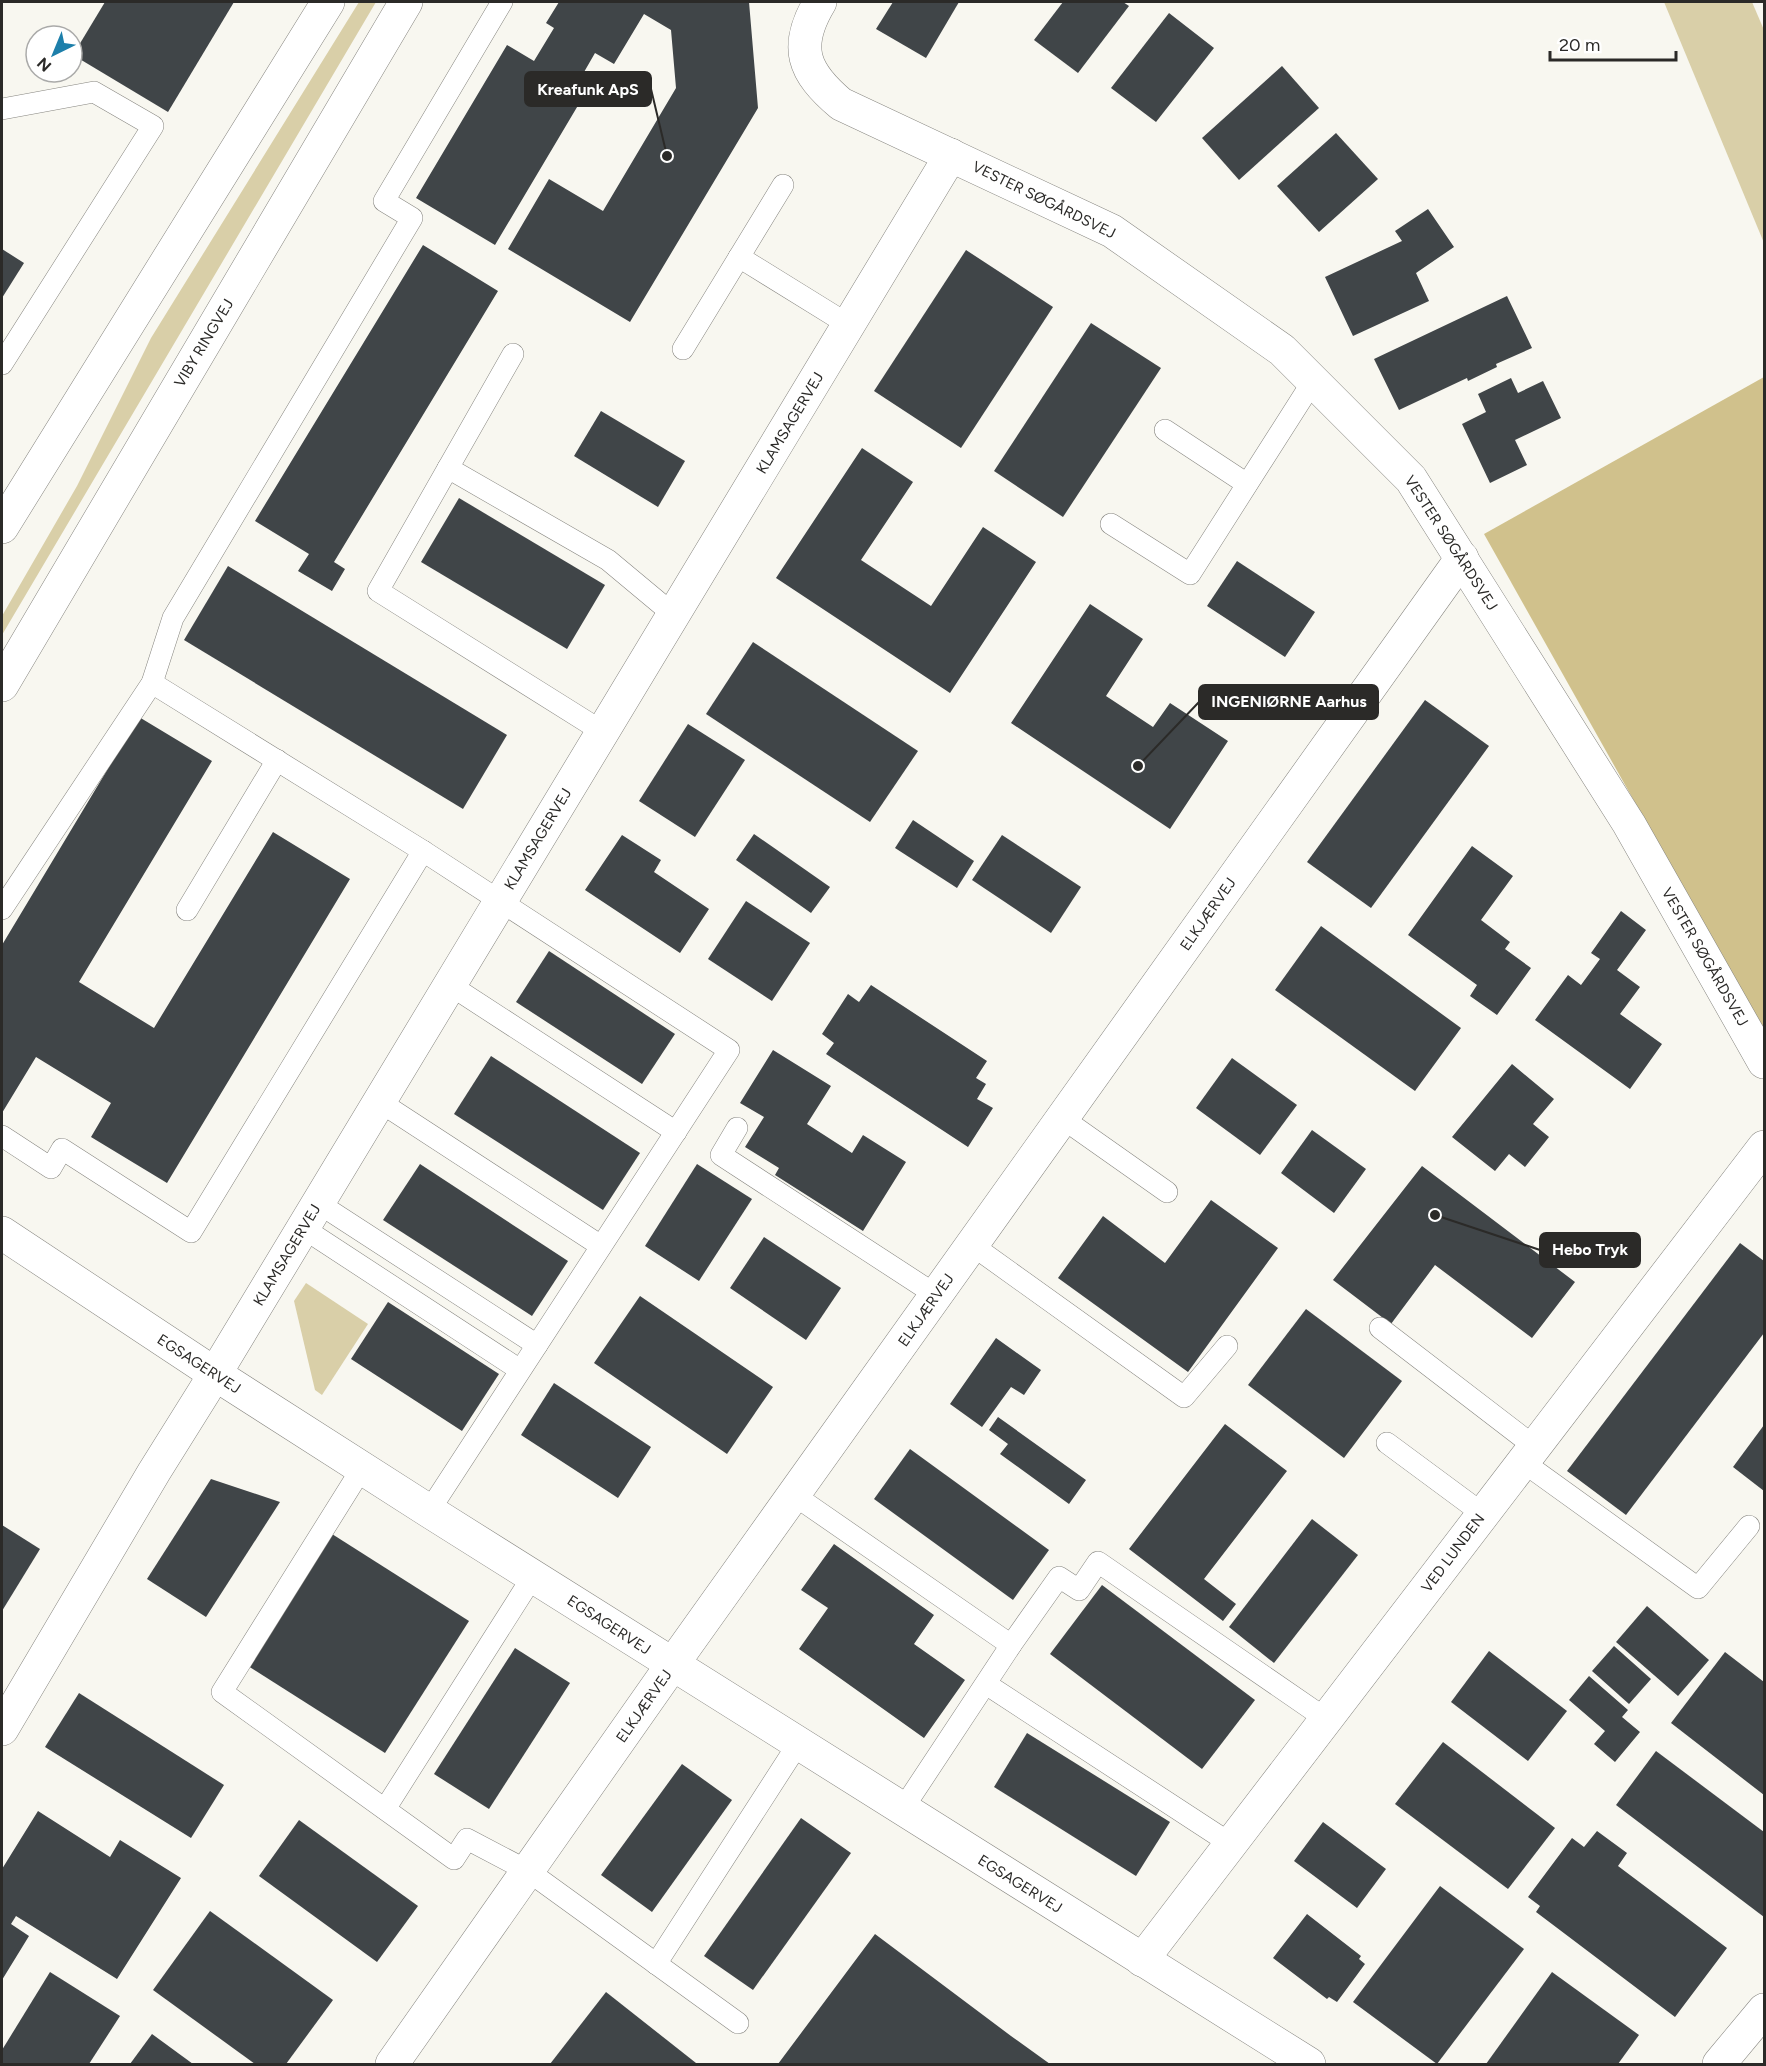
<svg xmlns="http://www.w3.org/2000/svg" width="1766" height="2066" viewBox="0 0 1766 2066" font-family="Figtree,sans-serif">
  <rect width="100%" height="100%" fill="#f8f7f0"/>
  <g fill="#d9cfa8">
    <polygon points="359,2 376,2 2,635 2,616 77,486 151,338"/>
    <polygon points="1664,2 1752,2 1764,30 1764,243"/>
    <polygon points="306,1283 368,1324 322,1395 315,1390 294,1301"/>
  </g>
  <polygon fill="#d0c18c" points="1764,377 1764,1032 1484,534"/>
  <g fill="#404548">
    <polygon points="105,2 234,2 168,112 73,55"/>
    <polygon points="559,2 749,2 758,108 630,322 508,249 549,179 603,211 676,88 671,30 644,14 614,64 595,53 576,86 586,92 495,245 416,198 507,45 534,61 554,28 546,23"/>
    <polygon points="893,2 959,2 926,58 876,29"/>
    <polygon points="1063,2 1123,2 1129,6 1078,73 1034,40"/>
    <polygon points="1169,13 1214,48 1156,122 1111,88"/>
    <polygon points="1282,66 1319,108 1239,180 1202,138"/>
    <polygon points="1336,133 1378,179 1319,232 1277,186"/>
    <polygon points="1428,209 1454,247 1416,273 1429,301 1353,336 1325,277 1402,241 1395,231"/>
    <polygon points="423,245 498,291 334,562 345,569 332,591 298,571 309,554 255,521"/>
    <polygon points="2,249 24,263 2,298"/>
    <polygon points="966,250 1053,307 961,448 874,391"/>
    <polygon points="1507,296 1532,348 1496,364 1497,367 1468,381 1467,378 1399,410 1374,359"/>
    <polygon points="1091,323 1161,368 1063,517 994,471"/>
    <polygon points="1511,378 1518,393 1543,381 1561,418 1515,440 1527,465 1490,483 1462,424 1486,412 1478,394"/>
    <polygon points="601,411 685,461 658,507 574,456"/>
    <polygon points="862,448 913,482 861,560 931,606 983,527 1036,562 950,693 776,578"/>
    <polygon points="459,498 605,585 567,649 421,562"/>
    <polygon points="1237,561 1315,612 1285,657 1207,606"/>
    <polygon points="228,566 507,735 463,809 184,640"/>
    <polygon points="1090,604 1143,639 1106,696 1153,727 1170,703 1228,741 1170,829 1011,723"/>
    <polygon points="753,642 918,751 870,822 706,714"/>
    <polygon points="1425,700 1489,746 1371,908 1307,862"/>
    <polygon points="139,717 212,761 79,982 154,1028 273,832 350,879 167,1183 91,1137 111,1103 36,1057 2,1113 2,945"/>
    <polygon points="688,724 745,760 695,837 639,801"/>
    <polygon points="913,820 974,861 957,888 895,848"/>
    <polygon points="754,834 830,887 811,913 736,860"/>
    <polygon points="622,835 661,860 654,872 709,909 680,953 585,890"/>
    <polygon points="1002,835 1081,887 1051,933 972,880"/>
    <polygon points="1472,846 1513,876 1481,920 1510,942 1505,949 1531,968 1497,1015 1470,996 1477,985 1408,935"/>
    <polygon points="746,901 810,943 772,1001 708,959"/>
    <polygon points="1621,911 1646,930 1617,970 1640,987 1620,1014 1662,1044 1630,1089 1535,1020 1568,975 1581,985 1600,959 1591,953"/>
    <polygon points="1321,926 1461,1028 1415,1091 1275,990"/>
    <polygon points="549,951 675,1034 642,1084 516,1002"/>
    <polygon points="871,985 987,1061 976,1078 986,1084 977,1099 993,1108 968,1147 826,1054 834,1043 822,1034 848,994 859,1002"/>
    <polygon points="773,1050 831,1086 807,1124 852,1153 863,1135 906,1162 863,1231 775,1175 779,1168 745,1147 764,1117 740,1103"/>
    <polygon points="491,1056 640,1153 603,1210 454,1114"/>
    <polygon points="1232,1058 1297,1105 1260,1155 1196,1108"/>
    <polygon points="1512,1064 1554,1099 1533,1124 1549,1137 1525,1167 1509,1154 1495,1171 1452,1137"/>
    <polygon points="1312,1130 1366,1169 1334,1213 1281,1173"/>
    <polygon points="420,1164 568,1261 532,1316 383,1220"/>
    <polygon points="697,1164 752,1199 699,1281 645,1246"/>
    <polygon points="1422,1166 1575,1282 1532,1338 1435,1265 1391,1324 1333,1280"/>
    <polygon points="1211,1200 1278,1248 1188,1372 1058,1278 1103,1216 1165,1263"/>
    <polygon points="764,1237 841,1288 806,1340 730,1288"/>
    <polygon points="1740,1243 1764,1261 1764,1333 1626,1515 1567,1471"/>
    <polygon points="640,1296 773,1387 727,1454 594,1363"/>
    <polygon points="388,1302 499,1374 462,1431 351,1359"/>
    <polygon points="1306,1309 1402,1381 1344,1458 1248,1385"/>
    <polygon points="996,1338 1041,1370 1024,1395 1011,1387 982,1427 950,1404"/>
    <polygon points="554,1383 651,1447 618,1498 521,1435"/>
    <polygon points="998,1417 1086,1480 1069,1504 1000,1454 1008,1444 989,1430"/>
    <polygon points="1225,1424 1287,1471 1204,1579 1236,1604 1223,1621 1129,1549"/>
    <polygon points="1764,1425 1764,1491 1733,1467"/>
    <polygon points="910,1449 1049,1550 1013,1600 874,1499"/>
    <polygon points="211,1479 280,1502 206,1617 147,1579"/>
    <polygon points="1312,1519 1358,1555 1274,1663 1229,1627"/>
    <polygon points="2,1525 40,1549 2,1611"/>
    <polygon points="332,1534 469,1621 385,1753 248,1666"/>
    <polygon points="834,1544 934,1615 914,1644 965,1680 924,1738 799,1649 828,1608 801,1590"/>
    <polygon points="1102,1585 1255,1700 1202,1769 1050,1654"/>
    <polygon points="1647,1606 1709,1660 1678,1696 1616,1642"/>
    <polygon points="1614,1646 1651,1679 1629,1704 1592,1671"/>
    <polygon points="515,1648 570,1683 489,1809 434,1774"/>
    <polygon points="1489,1651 1567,1711 1528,1761 1451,1702"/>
    <polygon points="1725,1652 1764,1682 1764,1795 1671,1723"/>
    <polygon points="1589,1676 1628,1710 1622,1717 1640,1732 1615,1762 1594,1744 1605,1731 1569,1700"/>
    <polygon points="79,1693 224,1785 191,1838 45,1747"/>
    <polygon points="1027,1733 1170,1822 1136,1876 994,1787"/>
    <polygon points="1443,1742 1555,1828 1508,1889 1395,1804"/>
    <polygon points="1656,1751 1764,1832 1764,1917 1616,1805"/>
    <polygon points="682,1764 732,1800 652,1912 601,1875"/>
    <polygon points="38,1811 110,1857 120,1840 181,1878 117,1979 16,1916 11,1924 29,1936 2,1980 2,1869"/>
    <polygon points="801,1818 851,1853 753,1990 704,1956"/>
    <polygon points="299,1820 418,1906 377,1962 259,1876"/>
    <polygon points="1323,1822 1386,1869 1357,1908 1294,1861"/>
    <polygon points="1597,1831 1627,1853 1618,1866 1727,1948 1675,2017 1536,1912 1540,1906 1528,1897 1572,1838 1584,1847"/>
    <polygon points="1440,1886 1524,1949 1437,2064 1353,2002"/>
    <polygon points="210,1911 333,2000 286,2064 255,2064 153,1990"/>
    <polygon points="1307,1914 1361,1956 1359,1959 1365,1964 1337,2002 1329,1997 1327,1999 1273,1958"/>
    <polygon points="875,1934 1011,2036 1050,2064 778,2064"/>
    <polygon points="50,1972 120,2016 89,2064 2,2064 2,2050"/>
    <polygon points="1552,1972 1639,2035 1618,2064 1486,2064"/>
    <polygon points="606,1992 696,2063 695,2064 550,2064"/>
    <polygon points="152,2034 193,2064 130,2064"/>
  </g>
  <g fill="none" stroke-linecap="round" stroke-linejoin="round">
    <defs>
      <g id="service">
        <polyline points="2,109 94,92 153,126 2,364"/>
        <polyline points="739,257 849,325"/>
        <polyline points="683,349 783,185"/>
        <polyline points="513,354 378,591 603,732"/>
        <polyline points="1165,430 1247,484"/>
        <polyline points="448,468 608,560 674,615"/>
        <polyline points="1111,524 1190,574 1313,381"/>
        <polyline points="152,683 423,851 729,1050 429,1511"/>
        <polyline points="2,909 152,683 173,618 412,218 384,201 502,2"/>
        <polyline points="187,910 277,760"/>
        <polyline points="450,985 676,1132"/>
        <polyline points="380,1102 601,1246"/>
        <polyline points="1062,1118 1167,1192"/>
        <polyline points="737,1128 721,1155 936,1295"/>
        <polyline points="2,1136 51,1168 62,1149 191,1232 423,851"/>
        <polyline points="318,1203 537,1345"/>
        <polyline points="303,1228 520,1370"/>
        <polyline points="972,1245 1184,1397 1227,1346"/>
        <polyline points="1380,1328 1535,1447"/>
        <polyline points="1387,1443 1483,1514"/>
        <polyline points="1523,1462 1698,1588 1749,1526"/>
        <polyline points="362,1468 222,1692 454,1859 467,1839 528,1871 738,2023"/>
        <polyline points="794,1495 1011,1645 902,1810"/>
        <polyline points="1011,1645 1059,1577 1079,1590 1098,1562 1326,1719"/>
        <polyline points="986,1684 1231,1844"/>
        <polyline points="385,1809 533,1576"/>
        <polyline points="656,1964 798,1744"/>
      </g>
      <g id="minor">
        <path d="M820,2C793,47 803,72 841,104L1112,231L1282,350L1411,479L1629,824L1764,1062"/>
        <polyline points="2,1233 215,1374 429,1511 1309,2064"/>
        <polyline points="2,1729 154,1472 204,1392 951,155"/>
        <polyline points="1142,1960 1764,1147"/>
        <polyline points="392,2064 672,1665 1462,558"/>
        <polyline points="1719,2064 1764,2010"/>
      </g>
      <g id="secondary">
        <polyline points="2,527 328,2"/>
        <polyline points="2,685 406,2"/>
      </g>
    </defs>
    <use href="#service" stroke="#878680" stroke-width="22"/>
    <use href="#minor" stroke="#878680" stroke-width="34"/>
    <use href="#secondary" stroke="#878680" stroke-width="34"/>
    <use href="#service" stroke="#fff" stroke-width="21"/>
    <use href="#minor" stroke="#fff" stroke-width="33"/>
    <use href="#secondary" stroke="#fff" stroke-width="33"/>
  </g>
  <g text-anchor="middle" stroke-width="6" stroke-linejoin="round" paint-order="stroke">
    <g font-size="15" fill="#2b2a28" stroke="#fff">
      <text transform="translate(1044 200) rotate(26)" y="5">VESTER SØGÅRDSVEJ</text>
      <text transform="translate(204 343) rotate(-59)" y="5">VIBY RINGVEJ</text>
      <text transform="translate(790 423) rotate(-59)" y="5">KLAMSAGERVEJ</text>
      <text transform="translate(1451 543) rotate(57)" y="5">VESTER SØGÅRDSVEJ</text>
      <text transform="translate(538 839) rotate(-59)" y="5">KLAMSAGERVEJ</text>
      <text transform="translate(1208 914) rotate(-55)" y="5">ELKJÆRVEJ</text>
      <text transform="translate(1705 957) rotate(60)" y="5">VESTER SØGÅRDSVEJ</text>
      <text transform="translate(287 1255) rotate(-59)" y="5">KLAMSAGERVEJ</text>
      <text transform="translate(926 1310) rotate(-55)" y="5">ELKJÆRVEJ</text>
      <text transform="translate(199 1364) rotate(33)" y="5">EGSAGERVEJ</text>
      <text transform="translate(1453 1553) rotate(-53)" y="5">VED LUNDEN</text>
      <text transform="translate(609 1625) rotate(33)" y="5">EGSAGERVEJ</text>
      <text transform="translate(644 1706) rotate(-55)" y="5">ELKJÆRVEJ</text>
      <text transform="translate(1020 1884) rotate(32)" y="5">EGSAGERVEJ</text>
    </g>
  </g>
  <path fill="none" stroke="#2b2a28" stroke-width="2" d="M667 156L651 89M1138 766L1199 702M1435 1215L1540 1250"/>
  <g fill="#2b2a28" stroke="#fff" stroke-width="2">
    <circle cx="667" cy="156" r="6"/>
    <circle cx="1138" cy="766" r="6"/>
    <circle cx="1435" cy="1215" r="6"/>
  </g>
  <g fill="#2b2a28" stroke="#2b2a28" stroke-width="2">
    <rect x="525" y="72" width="126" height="34" rx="6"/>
    <rect x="1199" y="685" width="179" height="34" rx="6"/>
    <rect x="1540" y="1233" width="100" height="34" rx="6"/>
  </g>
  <g font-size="16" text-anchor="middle" font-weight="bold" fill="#fff">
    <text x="588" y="95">Kreafunk ApS</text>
    <text x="1289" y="707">INGENIØRNE Aarhus</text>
    <text x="1590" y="1255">Hebo Tryk</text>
  </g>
  <rect width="1766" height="2066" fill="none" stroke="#2b2a28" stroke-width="6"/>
  <g transform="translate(54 54) rotate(223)"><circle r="28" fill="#ffffff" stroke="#aaaaa9" stroke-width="1.5"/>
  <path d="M0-4.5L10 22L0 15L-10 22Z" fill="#1d7faa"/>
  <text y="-9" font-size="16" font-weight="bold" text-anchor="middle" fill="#2b2a28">N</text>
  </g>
  <path d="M1550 51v9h126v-9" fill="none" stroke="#2b2a28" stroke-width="3"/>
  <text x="1559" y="51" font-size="18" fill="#2b2a28" stroke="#ffffff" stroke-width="4.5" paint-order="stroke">20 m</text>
</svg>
